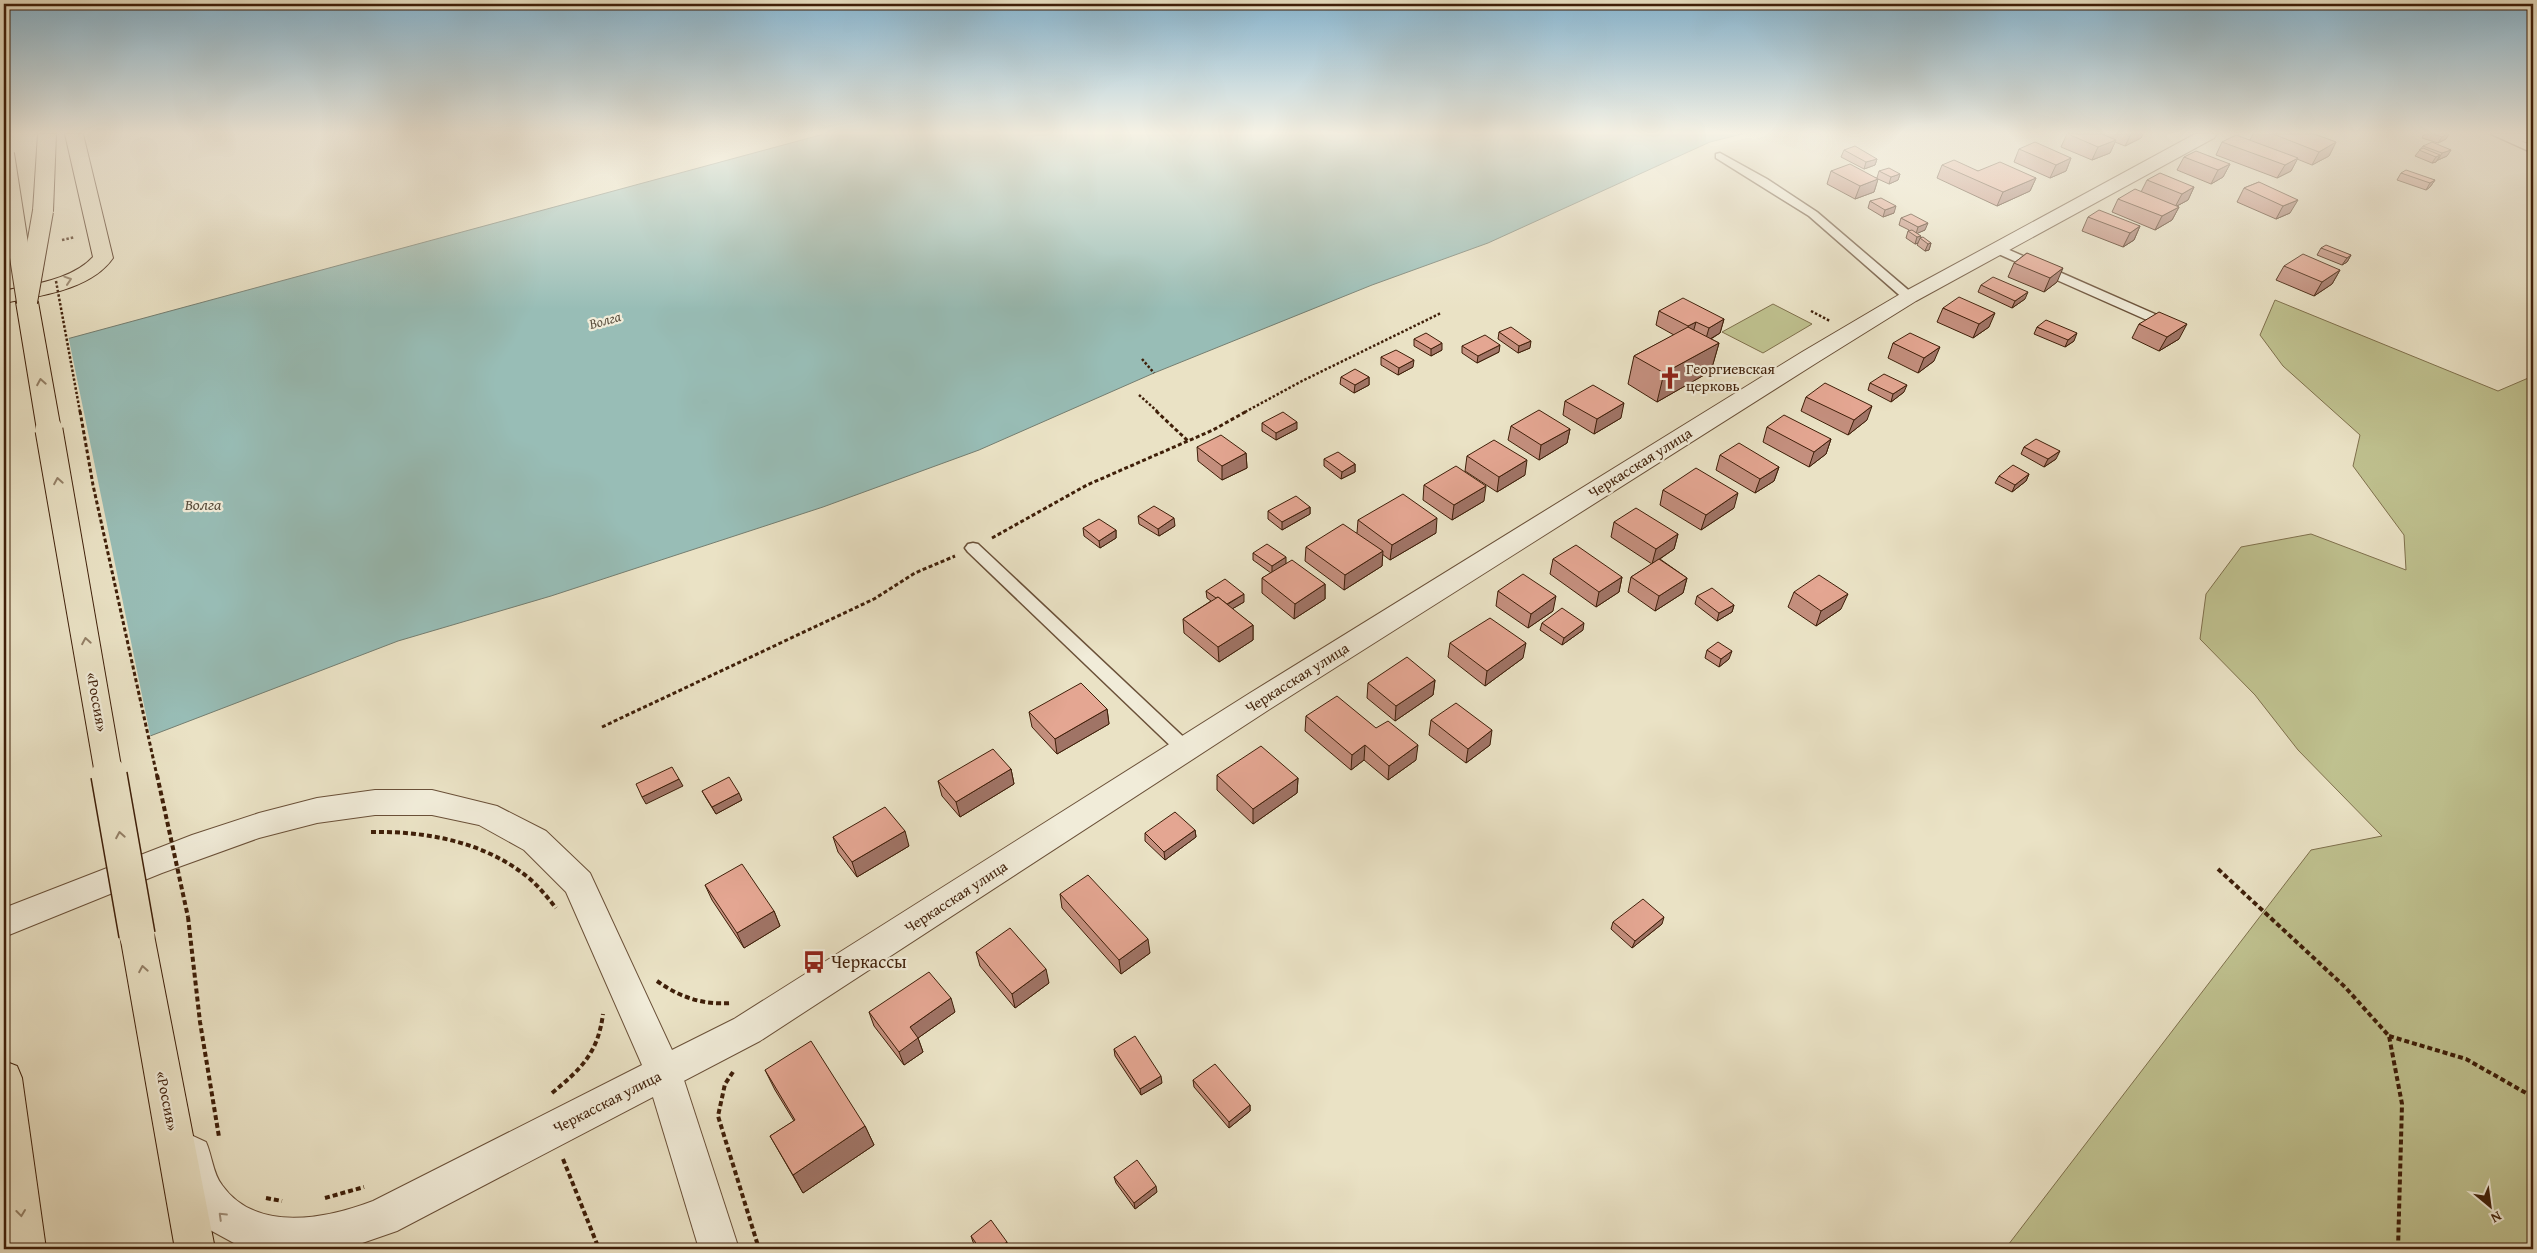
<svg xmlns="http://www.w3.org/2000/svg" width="2537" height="1253" viewBox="0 0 2537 1253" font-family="'Gentium Book Plus',serif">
  <rect width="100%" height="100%" fill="#eae2c5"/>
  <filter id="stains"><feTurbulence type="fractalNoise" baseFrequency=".004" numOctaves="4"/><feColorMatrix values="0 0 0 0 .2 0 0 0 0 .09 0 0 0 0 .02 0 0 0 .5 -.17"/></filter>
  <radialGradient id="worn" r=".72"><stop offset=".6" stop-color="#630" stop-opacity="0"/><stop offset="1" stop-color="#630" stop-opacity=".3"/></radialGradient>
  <g fill="#bfc18f" stroke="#7f704c">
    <polygon points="2275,300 2498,391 2533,376 2533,1249 2005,1249 2311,850 2382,836 2298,750 2255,695 2200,639 2206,594 2241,547 2311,534 2406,570 2404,535 2353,466 2360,435 2283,366 2260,335"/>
    <polygon points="1773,304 1812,324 1763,353 1722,332"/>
  </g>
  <polygon fill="#98bdb6" stroke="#747e71" points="824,134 1742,134 1710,142 1488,243 1372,285 1154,373 979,450 823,507 551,596 398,641 4,792 4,356"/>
  <polygon fill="#eae2c5" points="68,335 151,739 4,794 4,353"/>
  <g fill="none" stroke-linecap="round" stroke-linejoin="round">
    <defs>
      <g id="service">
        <polygon points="2491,134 2505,134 2533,146 2533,153"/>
        <polygon points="1720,153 1767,179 1817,212 1913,294 1915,297 1913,300 1905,300 1809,216 1716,158 1716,154"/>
        <polygon points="1998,245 2173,322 2175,325 2169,329 2165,328 1994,252 1992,249"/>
        <polygon points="973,543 978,544 1191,744 1194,749 1191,754 1185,756 1179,754 968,552 965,548 968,544"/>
      </g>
      <g id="minor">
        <polygon points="2506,134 2533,134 2533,144 2509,138"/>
        <polygon points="664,1057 677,1062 682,1074 739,1249 699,1249 646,1074 651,1062"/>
      </g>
      <path id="tertiary" d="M2195,134H2217L2214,138L1916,301L1818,362L1270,709L760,1041L397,1231L345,1249L243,1248L210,1230L194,1213L182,1183L174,1155L180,1142L193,1136L206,1142C212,1155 213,1174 222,1185C256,1233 326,1219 373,1201L642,1065L566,892L524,850L479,825L432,815H375L317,823L259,838L162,873L4,937V908L192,835L259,813L317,798L375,790H432L497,806L546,831L590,873L672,1050L734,1019L1250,693L1802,352L1902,293Z"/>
      <g id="primary">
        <polygon points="38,134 56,134 53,211 50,215 36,215 33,211"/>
        <path d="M65,134H83L113,258C91,290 39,296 4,303V291C33,284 72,280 93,257Z"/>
      </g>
      <g id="trunk">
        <polygon points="27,296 34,298 38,302 61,430 57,435 49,437 41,435 37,430 16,302 20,298"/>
        <polygon points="137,920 149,925 154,935 215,1249 175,1249 120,935 125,925"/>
        <polygon points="4,1061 17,1066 22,1078 46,1249 6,1249 4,1229"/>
      </g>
    </defs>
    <use href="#service" stroke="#6a5038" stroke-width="3"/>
    <use href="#minor" stroke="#6a5038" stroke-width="2"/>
    <use href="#tertiary" stroke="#6a5038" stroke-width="2"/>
    <use href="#primary" stroke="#3f1f09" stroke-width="2"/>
    <use href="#trunk" stroke="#3f1f09" stroke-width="2"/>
    <g stroke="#3f1f09" stroke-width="2.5" stroke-dasharray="2.5 2" stroke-linecap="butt">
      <polyline points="62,240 75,237"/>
      <polyline points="1811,311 1830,321"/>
      <polyline points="1142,359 1154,373"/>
      <polyline points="1139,395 1158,412"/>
      <polyline points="1245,412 1302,381 1441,313"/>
    </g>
    <g stroke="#3f1f09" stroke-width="3" stroke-dasharray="4 2.5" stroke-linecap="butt">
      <polyline points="1156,411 1188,441"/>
      <polyline points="992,538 1087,485 1213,430 1247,411"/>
      <polyline points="602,727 874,599 915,573 955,556"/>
    </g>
    <g stroke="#3f1f09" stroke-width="4" stroke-dasharray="5 3" stroke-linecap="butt">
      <path d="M371,832C427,831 486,842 530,879C540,888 548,898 556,908"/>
      <polyline points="2218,869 2345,987 2389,1036 2402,1104 2398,1249"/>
      <polyline points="188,917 200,1022 219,1137"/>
      <path d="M657,981C681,998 703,1005 732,1003"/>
      <polyline points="2389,1036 2466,1059 2533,1097"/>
      <polyline points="733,1072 725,1084 718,1116 759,1249"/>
      <path d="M552,1093C581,1069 598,1053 603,1014"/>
      <polyline points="563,1159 599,1249"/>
      <polyline points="266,1198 282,1201"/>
      <polyline points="325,1198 364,1187"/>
    </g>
    <use href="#service" fill="#f1ecd9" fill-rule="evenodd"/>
    <use href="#minor" fill="#f1ecd9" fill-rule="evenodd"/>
    <use href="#tertiary" fill="#f1ecd9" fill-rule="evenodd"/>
    <use href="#primary" fill="#eae2c5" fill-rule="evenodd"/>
    <use href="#trunk" fill="#eae2c5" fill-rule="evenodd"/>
    <defs>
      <polyline id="primary-bridge" points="27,302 43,211"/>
      <polyline id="trunk-bridge-far2" points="4,154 27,302"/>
      <polyline id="trunk-bridge-far1" points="49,430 109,776"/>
      <polyline id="trunk-bridge" points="109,775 137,935"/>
    </defs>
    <use href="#primary-bridge" stroke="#3f1f09" stroke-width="22" stroke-linecap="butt"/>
    <use href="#trunk-bridge-far2" stroke="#3f1f09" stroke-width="22" stroke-linecap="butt"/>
    <use href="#trunk-bridge-far1" stroke="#3f1f09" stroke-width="29" stroke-linecap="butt"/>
    <use href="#trunk-bridge" stroke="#3f1f09" stroke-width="38" stroke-linecap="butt"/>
    <polyline stroke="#3f1f09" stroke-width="2.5" stroke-dasharray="2.5 2" stroke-linecap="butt" points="56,281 80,412"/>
    <polyline stroke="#3f1f09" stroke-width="3" stroke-dasharray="4 2.5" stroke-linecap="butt" points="80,411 93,485 157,776"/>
    <polyline stroke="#3f1f09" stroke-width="4" stroke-dasharray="5 3" stroke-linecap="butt" points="157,775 188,917"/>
    <use href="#primary-bridge" stroke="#eae2c5" stroke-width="20"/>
    <use href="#trunk-bridge-far2" stroke="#eae2c5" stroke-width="20"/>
    <use href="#trunk-bridge-far1" stroke="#eae2c5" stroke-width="27"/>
    <use href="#trunk-bridge" stroke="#eae2c5" stroke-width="35"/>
  </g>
  <g fill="#c48f7e" stroke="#3f1f09">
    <polygon points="2067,134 2143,134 2141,138 2125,146 2115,142 2110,153 2092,160 2061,147"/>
    <polygon points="2253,134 2314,134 2336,142 2329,156 2312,165 2297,159 2291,171 2277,178 2216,155 2222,142 2250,140"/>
    <polygon points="2424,134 2449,134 2446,139 2438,143 2422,138"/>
    <polygon points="2423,146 2451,150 2447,156 2438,160 2436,162 2432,163 2415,156"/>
    <polygon points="2019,149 2071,158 2066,171 2050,178 2014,162"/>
    <polygon points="1844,150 1877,159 1875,165 1864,169 1841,157"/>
    <polygon points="2184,157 2230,164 2223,177 2211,184 2177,170"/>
    <polygon points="1942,165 1978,171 2036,178 2030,191 1997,206 1937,178"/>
    <polygon points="1831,171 1877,178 1879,171 1900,174 1898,180 1889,184 1878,179 1874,192 1855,199 1827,184"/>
    <polygon points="2401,173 2435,180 2430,187 2426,190 2397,180"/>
    <polygon points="2147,180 2194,187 2188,200 2177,206 2179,207 2172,220 2155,230 2112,212 2118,199 2141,192"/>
    <polygon points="2259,182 2290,213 2276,219 2237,202 2244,188"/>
    <polygon points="1870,201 1894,213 1883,217 1868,208"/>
    <polygon points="2088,217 2140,226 2134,240 2123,247 2082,231"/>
    <polygon points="1901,218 1925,230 1917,233 1920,238 1931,243 1929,250 1925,251 1917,245 1918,243 1915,244 1906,238 1908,231 1909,230 1899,225"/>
    <polygon points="2321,248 2351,255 2347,262 2342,265 2317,255"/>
    <polygon points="2027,253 2057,282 2044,292 2008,277 2014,263"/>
    <polygon points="2284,266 2340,270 2332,284 2314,296 2276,280"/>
    <polygon points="1981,285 2025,299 2012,308 1978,292"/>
    <polygon points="1943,308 1989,327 1973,338 1937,322"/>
    <polygon points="1659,311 1724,319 1720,333 1711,339 1719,343 1711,371 1657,402 1628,384 1634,356 1674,335 1656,325"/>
    <polygon points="2139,324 2179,339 2159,351 2132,338"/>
    <polygon points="2037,327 2074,341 2065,347 2034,334"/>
    <polygon points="1499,332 1530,348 1518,353 1498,339"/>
    <polygon points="1414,339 1442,350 1431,356 1414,346"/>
    <polygon points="1893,343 1934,361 1918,373 1888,358"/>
    <polygon points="1462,346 1499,352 1477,363 1462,353"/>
    <polygon points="1381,357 1413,367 1398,375 1381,365"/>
    <polygon points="1341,377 1369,377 1369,385 1354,393 1340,384"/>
    <polygon points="1870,383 1904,392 1891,402 1868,390"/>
    <polygon points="1806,397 1867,420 1848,435 1801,411"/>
    <polygon points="1565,401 1621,418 1594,434 1563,415"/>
    <polygon points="1262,423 1297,429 1276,440 1262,431"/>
    <polygon points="1511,426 1570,429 1567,443 1539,460 1508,440"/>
    <polygon points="1767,427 1831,439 1826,454 1809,467 1763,442"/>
    <polygon points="1197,447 1246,453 1247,468 1222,480 1198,461"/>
    <polygon points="2024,447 2056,459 2044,467 2021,454"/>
    <polygon points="1720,455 1779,467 1774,481 1755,493 1716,470"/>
    <polygon points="1467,456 1525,475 1497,492 1465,471"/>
    <polygon points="1324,459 1355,464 1355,472 1341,479 1324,466"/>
    <polygon points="2029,474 2026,481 2012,492 1995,483 1999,476"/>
    <polygon points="1424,485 1484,501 1452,520 1423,500"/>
    <polygon points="1663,490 1734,508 1701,530 1660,505"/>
    <polygon points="1310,507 1310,514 1282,530 1268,519 1268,511"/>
    <polygon points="1138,516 1175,526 1159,536 1139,524"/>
    <polygon points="1358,520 1436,533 1390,560 1382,554 1382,566 1344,590 1305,561 1306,547 1357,533"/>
    <polygon points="1614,522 1678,534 1674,549 1660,559 1687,578 1683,593 1655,611 1628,592 1631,577 1652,564 1611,537"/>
    <polygon points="1083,528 1116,530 1116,538 1100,548 1084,536"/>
    <polygon points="1253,553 1286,564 1325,584 1325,599 1294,619 1262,593 1262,578 1271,573 1253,560"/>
    <polygon points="1553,559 1622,577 1619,592 1596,607 1550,574"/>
    <polygon points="1206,591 1244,602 1232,609 1253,625 1253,640 1219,662 1184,633 1183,619 1211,601 1207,598"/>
    <polygon points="1498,591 1553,611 1528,628 1496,606"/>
    <polygon points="1794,592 1841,609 1816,626 1788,607"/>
    <polygon points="1697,596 1734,605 1732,612 1717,621 1695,604"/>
    <polygon points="1542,623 1583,630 1562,645 1540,630"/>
    <polygon points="1450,643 1523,658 1485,686 1448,657"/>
    <polygon points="1707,650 1729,659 1719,667 1705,658"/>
    <polygon points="1435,680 1433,695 1395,721 1367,698 1368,683"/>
    <polygon points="1107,709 1109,724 1057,754 1032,727 1029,712"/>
    <polygon points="1306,716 1416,760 1388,780 1364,760 1351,770 1305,731"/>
    <polygon points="1431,720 1490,745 1466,763 1429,735"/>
    <polygon points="1011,769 1014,784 960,817 942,796 938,781"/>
    <polygon points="1217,775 1298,778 1297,793 1253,824 1217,790"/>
    <polygon points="702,791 742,800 716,814 706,798"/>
    <polygon points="1195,830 1196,837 1165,860 1145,841 1145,833"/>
    <polygon points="833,837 909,846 857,877 838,852"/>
    <polygon points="705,885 774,911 780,926 744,948 712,900"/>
    <polygon points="1060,894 1150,953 1121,974 1062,908"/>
    <polygon points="1613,922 1662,924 1632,948 1611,929"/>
    <polygon points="976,952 1049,983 1015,1008 980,966"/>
    <polygon points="869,1012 955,1012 918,1038 923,1052 904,1065 874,1026"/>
    <polygon points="1114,1049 1162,1083 1141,1095 1115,1056"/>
    <polygon points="765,1070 865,1126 874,1145 803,1193 770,1136 794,1121 775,1090"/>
    <polygon points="1193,1080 1250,1105 1250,1111 1229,1128 1194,1087"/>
    <polygon points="1114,1177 1157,1192 1135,1209 1116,1183"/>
    <polygon points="971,1236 1009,1248 1007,1249 978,1249 973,1242"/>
  </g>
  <g fill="#a07466" stroke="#3f1f09">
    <polygon points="2131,134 2143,134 2141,138 2125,146"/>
    <polygon points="2447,134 2449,134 2446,139 2438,143 2442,137"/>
    <polygon points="2116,140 2110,153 2092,160 2098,147"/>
    <polygon points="2336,142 2329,156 2312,165 2319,152"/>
    <polygon points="2451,150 2447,156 2438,160 2442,153"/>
    <polygon points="2440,155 2436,162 2432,163 2436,157"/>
    <polygon points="2071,158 2066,171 2050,178 2056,165"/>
    <polygon points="2298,158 2291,171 2277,178 2285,165"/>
    <polygon points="1877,159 1875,165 1864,169 1866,162"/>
    <polygon points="2230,164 2223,177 2211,184 2218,170"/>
    <polygon points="1900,174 1898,180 1889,184 1891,177"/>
    <polygon points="2036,178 2030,191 1997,206 2003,192"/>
    <polygon points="1878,179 1874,192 1855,199 1860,186"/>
    <polygon points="2435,180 2430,187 2426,190 2430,183"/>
    <polygon points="2194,187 2188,200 2175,207 2182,194"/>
    <polygon points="2298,200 2290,213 2276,219 2283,206"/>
    <polygon points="1896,206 1894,213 1883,217 1885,210"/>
    <polygon points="2179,207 2172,220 2155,230 2162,216"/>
    <polygon points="1928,223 1925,230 1916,234 1918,227"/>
    <polygon points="2140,226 2134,240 2123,247 2130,233"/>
    <polygon points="1921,236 1918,243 1915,244 1917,237"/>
    <polygon points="1931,243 1929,250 1925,251 1928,244"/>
    <polygon points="2351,255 2347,262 2342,265 2347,258"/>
    <polygon points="2063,268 2057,282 2044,292 2050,278"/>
    <polygon points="2340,270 2332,284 2314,296 2322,282"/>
    <polygon points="2028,292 2025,299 2012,308 2015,301"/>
    <polygon points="1995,313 1989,327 1973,338 1979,324"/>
    <polygon points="1724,319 1720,333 1705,342 1709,328"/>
    <polygon points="1696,322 1692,336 1688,326"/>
    <polygon points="2187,324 2179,339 2159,351 2167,337"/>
    <polygon points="2077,333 2074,341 2065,347 2068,340"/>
    <polygon points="1531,341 1530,348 1518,353 1519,346"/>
    <polygon points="1442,343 1442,350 1431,356 1431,349"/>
    <polygon points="1719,343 1711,371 1657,402 1664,373"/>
    <polygon points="1500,345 1499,352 1477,363 1478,356"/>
    <polygon points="1940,347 1934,361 1918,373 1924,358"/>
    <polygon points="1414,360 1413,367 1398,375 1399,368"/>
    <polygon points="1369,377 1369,385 1354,393 1355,385"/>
    <polygon points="1907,385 1904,392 1891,402 1893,394"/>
    <polygon points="1624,403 1621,418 1594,434 1597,419"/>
    <polygon points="1872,406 1867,420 1848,435 1854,420"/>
    <polygon points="1297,422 1297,429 1276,440 1276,433"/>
    <polygon points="1570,429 1567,443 1539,460 1541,445"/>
    <polygon points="1831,439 1826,454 1809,467 1814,452"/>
    <polygon points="2060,451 2056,459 2044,467 2048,459"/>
    <polygon points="1246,453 1247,468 1222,480 1222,466"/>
    <polygon points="1527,460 1525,475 1497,492 1499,477"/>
    <polygon points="1355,464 1355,472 1341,479 1342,472"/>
    <polygon points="1779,467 1774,481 1755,493 1760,479"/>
    <polygon points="2029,474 2026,481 2012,492 2015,485"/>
    <polygon points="1486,486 1484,501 1452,520 1454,505"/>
    <polygon points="1738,493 1734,508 1701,530 1706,515"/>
    <polygon points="1310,507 1310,514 1282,530 1282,522"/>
    <polygon points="1174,518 1175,526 1159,536 1158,529"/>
    <polygon points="1437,518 1436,533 1390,560 1392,545"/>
    <polygon points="1116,530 1116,538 1100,548 1099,541"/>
    <polygon points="1678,534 1674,549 1652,564 1656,549"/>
    <polygon points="1383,551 1382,566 1344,590 1345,575"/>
    <polygon points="1286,557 1286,564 1272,574 1272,566"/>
    <polygon points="1622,577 1619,592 1596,607 1599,592"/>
    <polygon points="1687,578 1683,593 1655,611 1659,596"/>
    <polygon points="1325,584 1325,599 1294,619 1295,604"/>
    <polygon points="1244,594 1244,602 1225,613 1225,606"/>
    <polygon points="1848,594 1841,609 1816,626 1821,611"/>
    <polygon points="1556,596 1553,611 1528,628 1531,614"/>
    <polygon points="1734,605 1732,612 1717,621 1719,613"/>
    <polygon points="1584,623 1583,630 1562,645 1564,638"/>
    <polygon points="1253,625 1253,640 1219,662 1218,647"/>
    <polygon points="1526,643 1523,658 1485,686 1487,671"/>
    <polygon points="1732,651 1729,659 1719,667 1721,659"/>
    <polygon points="1435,680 1433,695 1395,721 1396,706"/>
    <polygon points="1107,709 1109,724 1057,754 1055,739"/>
    <polygon points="1492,730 1490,745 1466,763 1468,749"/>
    <polygon points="1365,745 1364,760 1351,770 1352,755"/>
    <polygon points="1418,745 1416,760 1388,780 1389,766"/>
    <polygon points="1011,769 1014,784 960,817 956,802"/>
    <polygon points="1298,778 1297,793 1253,824 1253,809"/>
    <polygon points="679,779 683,786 646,804 642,797"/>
    <polygon points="739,793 742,800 716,814 712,807"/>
    <polygon points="1195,830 1196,837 1165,860 1164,852"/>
    <polygon points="905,831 909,846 857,877 852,862"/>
    <polygon points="774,911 780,926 744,948 737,933"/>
    <polygon points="1664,917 1662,924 1632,948 1635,941"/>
    <polygon points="1148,939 1150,953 1121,974 1119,960"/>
    <polygon points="1046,969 1049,983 1015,1008 1012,994"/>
    <polygon points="951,998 955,1012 918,1038 923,1052 904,1065 899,1052 910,1027"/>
    <polygon points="1161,1076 1162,1083 1141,1095 1140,1089"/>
    <polygon points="1250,1105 1250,1111 1229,1128 1229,1122"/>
    <polygon points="865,1126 874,1145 803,1193 793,1175"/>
    <polygon points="1156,1186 1157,1192 1135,1209 1134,1203"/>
    <polygon points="1007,1242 1009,1248 1007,1249 997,1249"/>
  </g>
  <g fill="#e4a692" stroke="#3f1f09">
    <polygon points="2068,134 2102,134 2116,140 2098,147"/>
    <polygon points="2273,134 2314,134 2336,142 2319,152"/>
    <polygon points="2434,134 2447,134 2442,137"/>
    <polygon points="2236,135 2298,158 2285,165 2222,142"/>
    <polygon points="2035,142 2071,158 2056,165 2019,149"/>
    <polygon points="2432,142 2451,150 2442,153 2423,146"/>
    <polygon points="1855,146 1877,159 1866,162 1844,150"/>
    <polygon points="2423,148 2440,155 2436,157 2419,150"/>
    <polygon points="2196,151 2230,164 2218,170 2184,157"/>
    <polygon points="1954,160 1978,171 2000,162 2036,178 2003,192 1942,165"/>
    <polygon points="1850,164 1878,179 1860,186 1831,171"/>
    <polygon points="1889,168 1900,174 1891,177 1879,171"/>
    <polygon points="2406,170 2435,180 2430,183 2401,173"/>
    <polygon points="2160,173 2194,187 2182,194 2147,180"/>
    <polygon points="2259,182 2298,200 2283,206 2244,188"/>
    <polygon points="2135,189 2179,207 2162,216 2118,199"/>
    <polygon points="1881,198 1896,206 1885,210 1870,201"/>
    <polygon points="2099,210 2140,226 2130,233 2088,217"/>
    <polygon points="1911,214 1928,223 1918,227 1901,218"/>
    <polygon points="1912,230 1921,236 1917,237 1908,231"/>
    <polygon points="1923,237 1931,243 1928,244 1920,238"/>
    <polygon points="2326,245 2351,255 2347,258 2321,248"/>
    <polygon points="2027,253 2063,268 2050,278 2014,263"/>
    <polygon points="2303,254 2340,270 2322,282 2284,266"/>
    <polygon points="1993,277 2028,292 2015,301 1981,285"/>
    <polygon points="1959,297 1995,313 1979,324 1943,308"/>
    <polygon points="1683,298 1724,319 1709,328 1696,322 1688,326 1659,311"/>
    <polygon points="2159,312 2187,324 2167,337 2139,324"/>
    <polygon points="2046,320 2077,333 2068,340 2037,327"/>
    <polygon points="1511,327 1531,341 1519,346 1499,332"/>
    <polygon points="1688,327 1719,343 1664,373 1634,356"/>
    <polygon points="1426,333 1442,343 1431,349 1414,339"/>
    <polygon points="1910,333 1940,347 1924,358 1893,343"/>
    <polygon points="1485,335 1500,345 1478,356 1462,346"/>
    <polygon points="1396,350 1414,360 1399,368 1381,357"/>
    <polygon points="1355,369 1369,377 1355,385 1341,377"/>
    <polygon points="1884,374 1907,385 1893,394 1870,383"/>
    <polygon points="1825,383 1872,406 1854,420 1806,397"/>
    <polygon points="1593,385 1624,403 1597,419 1565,401"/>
    <polygon points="1539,410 1570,429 1541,445 1511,426"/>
    <polygon points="1283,412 1297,422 1276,433 1262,423"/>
    <polygon points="1784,415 1831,439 1814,452 1767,427"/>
    <polygon points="1221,435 1246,453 1222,466 1197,447"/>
    <polygon points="2036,439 2060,451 2048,459 2024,447"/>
    <polygon points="1494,440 1527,460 1499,477 1467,456"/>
    <polygon points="1739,443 1779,467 1760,479 1720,455"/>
    <polygon points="1338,452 1355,464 1342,472 1324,459"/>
    <polygon points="2013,465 2029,474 2015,485 1999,476"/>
    <polygon points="1456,466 1486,486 1454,505 1424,485"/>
    <polygon points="1696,468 1738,493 1706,515 1663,490"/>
    <polygon points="1403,494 1437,518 1392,545 1358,520"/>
    <polygon points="1296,496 1310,507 1282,522 1268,511"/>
    <polygon points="1154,506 1174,518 1158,529 1138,516"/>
    <polygon points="1636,508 1678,534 1656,549 1614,522"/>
    <polygon points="1099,519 1116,530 1099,541 1083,528"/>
    <polygon points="1343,524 1383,551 1345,575 1306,547"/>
    <polygon points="1267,544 1286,557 1272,566 1253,553"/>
    <polygon points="1576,545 1622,577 1599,592 1553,559"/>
    <polygon points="1659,559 1687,578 1659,596 1631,577"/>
    <polygon points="1292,560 1325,584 1295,604 1262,578"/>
    <polygon points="1523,574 1556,596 1531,614 1498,591"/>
    <polygon points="1819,575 1848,594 1821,611 1794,592"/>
    <polygon points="1225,579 1244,594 1227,604 1218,597 1216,598 1206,591"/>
    <polygon points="1712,588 1734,605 1719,613 1697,596"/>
    <polygon points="1218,597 1253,625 1218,647 1183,619"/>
    <polygon points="1562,608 1584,623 1564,638 1542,623"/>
    <polygon points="1490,618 1526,643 1487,671 1450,643"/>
    <polygon points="1718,642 1732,651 1721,659 1707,650"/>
    <polygon points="1407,657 1435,680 1396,706 1368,683"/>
    <polygon points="1081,683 1107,709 1055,739 1029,712"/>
    <polygon points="1337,696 1376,728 1388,721 1418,745 1389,766 1365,745 1352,755 1306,716"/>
    <polygon points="1456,703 1492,730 1468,749 1431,720"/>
    <polygon points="1261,746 1298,778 1253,809 1217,775"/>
    <polygon points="993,749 1011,769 956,802 938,781"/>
    <polygon points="672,767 679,779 642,797 636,784"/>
    <polygon points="729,777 739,793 712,807 702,791"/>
    <polygon points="885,807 905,831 852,862 833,837"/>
    <polygon points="1175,812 1195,830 1164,852 1145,833"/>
    <polygon points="742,864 774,911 737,933 705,885"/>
    <polygon points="1088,875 1148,939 1119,960 1060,894"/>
    <polygon points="1643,899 1664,917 1635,941 1613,922"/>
    <polygon points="1010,928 1046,969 1012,994 976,952"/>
    <polygon points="929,972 951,998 910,1027 918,1038 899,1052 869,1012"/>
    <polygon points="1135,1036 1161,1076 1140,1089 1114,1049"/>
    <polygon points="811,1041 865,1126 793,1175 770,1136 795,1120 765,1070"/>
    <polygon points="1215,1064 1250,1105 1229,1122 1193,1080"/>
    <polygon points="1137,1160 1156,1186 1134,1203 1114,1177"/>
    <polygon points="991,1220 1007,1242 997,1249 980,1249 971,1236"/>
  </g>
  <defs><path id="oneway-chevron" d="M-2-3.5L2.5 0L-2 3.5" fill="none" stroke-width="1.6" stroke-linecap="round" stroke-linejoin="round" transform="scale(1.25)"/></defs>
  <g stroke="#948067">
    <use href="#oneway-chevron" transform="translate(68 280) rotate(-18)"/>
    <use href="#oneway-chevron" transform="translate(41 382) rotate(-100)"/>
    <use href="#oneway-chevron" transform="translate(58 481) rotate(-100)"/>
    <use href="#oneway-chevron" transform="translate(86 641) rotate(-100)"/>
    <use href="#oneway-chevron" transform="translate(120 835) rotate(-100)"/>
    <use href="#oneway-chevron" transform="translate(143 969) rotate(-100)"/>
    <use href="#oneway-chevron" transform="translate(21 1213) rotate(83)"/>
  </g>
  <use stroke="#a1907b" href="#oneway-chevron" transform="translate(222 1216) rotate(-136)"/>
  <linearGradient id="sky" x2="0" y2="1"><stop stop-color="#88b8d4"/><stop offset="0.43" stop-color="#f6f2e5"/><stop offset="1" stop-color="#f6f2e5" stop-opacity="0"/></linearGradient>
  <rect width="2537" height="309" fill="url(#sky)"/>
  <defs>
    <symbol id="church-bare" viewBox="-9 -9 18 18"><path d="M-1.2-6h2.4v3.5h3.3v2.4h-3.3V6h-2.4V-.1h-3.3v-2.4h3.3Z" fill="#8f2418" stroke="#f1ecd9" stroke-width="2.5" paint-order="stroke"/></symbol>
    <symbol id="bus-bare" viewBox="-9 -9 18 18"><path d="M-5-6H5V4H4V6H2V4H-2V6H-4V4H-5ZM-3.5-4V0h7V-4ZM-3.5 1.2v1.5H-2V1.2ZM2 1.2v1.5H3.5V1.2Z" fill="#8f2418" stroke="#f1ecd9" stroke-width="2.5" paint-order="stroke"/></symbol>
  </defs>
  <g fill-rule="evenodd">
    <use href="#church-bare" x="1654" y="362" width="32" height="32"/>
    <use href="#bus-bare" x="798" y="946" width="32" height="32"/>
  </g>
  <g text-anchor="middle" stroke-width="4.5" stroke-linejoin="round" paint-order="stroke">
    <g font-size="14" font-style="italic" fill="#5a4e3d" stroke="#f1ecd9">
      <text transform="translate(605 320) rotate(-15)" y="5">Волга</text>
    </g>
    <g font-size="15" fill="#3f1f09" stroke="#f1ecd9" text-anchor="start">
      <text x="1686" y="374">Георгиевская<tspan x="1686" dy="17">церковь</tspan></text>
    </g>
    <g font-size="15" fill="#3f1f09" stroke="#f1ecd9">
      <text transform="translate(1640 463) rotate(-32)" y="5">Черкасская улица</text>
      <text transform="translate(1297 678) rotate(-32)" y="5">Черкасская улица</text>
      <text transform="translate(97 702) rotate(80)" y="5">«Россия»</text>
      <text transform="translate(956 897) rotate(-33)" y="5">Черкасская улица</text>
      <text transform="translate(167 1101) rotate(79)" y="5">«Россия»</text>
      <text transform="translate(607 1102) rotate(-27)" y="5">Черкасская улица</text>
    </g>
    <g font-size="16" font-style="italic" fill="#5a4e3d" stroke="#f1ecd9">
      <text x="203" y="510">Волга</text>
    </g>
    <g font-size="18" fill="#3f1f09" stroke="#f1ecd9" text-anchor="start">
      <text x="831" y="968">Черкассы</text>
    </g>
  </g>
  <rect width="2537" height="1253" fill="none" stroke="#eae2c5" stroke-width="20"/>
  <rect x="5" y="5" width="2527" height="1243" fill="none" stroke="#3f1f09" stroke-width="2.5"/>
  <rect x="10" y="10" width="2517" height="1233" fill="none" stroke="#3f1f09"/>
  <g transform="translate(2490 1206) rotate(151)" stroke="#f1ecd9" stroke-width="4" paint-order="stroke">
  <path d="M0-4L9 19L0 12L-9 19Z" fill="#3f1f09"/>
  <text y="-8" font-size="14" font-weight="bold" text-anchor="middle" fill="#3f1f09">N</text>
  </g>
  <rect width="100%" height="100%" filter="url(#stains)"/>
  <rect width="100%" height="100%" fill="url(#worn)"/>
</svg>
